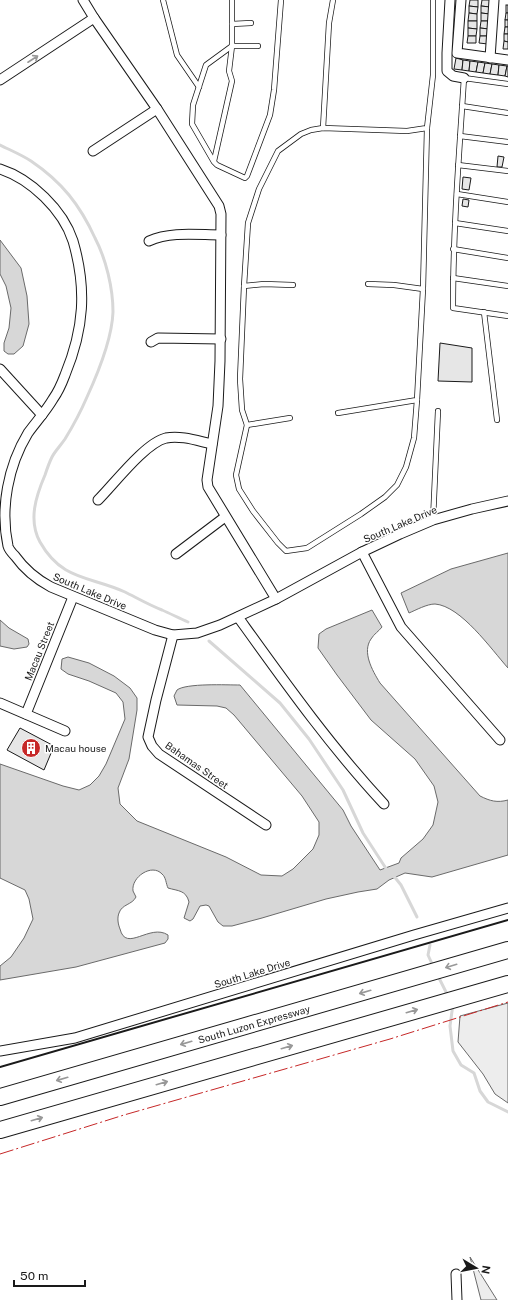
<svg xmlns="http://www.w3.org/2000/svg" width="508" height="1300" viewBox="0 0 508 1300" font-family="'Public Sans',sans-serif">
  <rect width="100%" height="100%" fill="#fff"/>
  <g fill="#ededed" stroke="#6a6a6a">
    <polygon points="508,1003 508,1103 495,1094 483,1074 458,1042 460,1016"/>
    <polygon points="470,1257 497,1300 481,1300"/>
  </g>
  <g fill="#d7d7d7" stroke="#6a6a6a">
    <polygon points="0,240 21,268 27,296 29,324 23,346 14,354 8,354 4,351 4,343 9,328 11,308 6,286 0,274"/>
    <path d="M508,553V668C491,649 461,606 435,604C427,604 416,610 409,613L401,593L451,569Z"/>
    <path d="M372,610L382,627C379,631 374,634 371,639C362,652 372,670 380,683L480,796C490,801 497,803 508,800V855L432,877L405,873L389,880L377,889L358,892L326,899L262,918L232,926H223L218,922L209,906L206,905L200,906L193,919L190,921L184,918L189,902C186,890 178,891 168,888C166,884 166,877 162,874C152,863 131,877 133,891C134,893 135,895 136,897C132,905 122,904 119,913C117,918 118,924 120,929C126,953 150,923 168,935V939L165,943L76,967L0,980V966L11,957L24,938L33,919L29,899L25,890L0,878V764L63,786L79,790L90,785L99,776L106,764L125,719L123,702L116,693L89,681L68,674L61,669L62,659L68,657L89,663L114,676L130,688L137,698V710L129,759L118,788L120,804L137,821L226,857L261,875L282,876L293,869L313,849L319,835V822L302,796L234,715L226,708L217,706L177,705L174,696C175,694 176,692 177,690C186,683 227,685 240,685L343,810L351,826L380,870L399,863L401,858L423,839L433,825L438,802L434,786L415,759L371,720L337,675L318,648L319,634L326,629Z"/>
    <polygon points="0,620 9,628 28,639 29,644 27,647 14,649 0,646"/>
  </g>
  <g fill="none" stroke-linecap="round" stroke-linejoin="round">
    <g stroke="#d7d7d7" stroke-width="3">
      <path d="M0,145C10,150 22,155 31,161C62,182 80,205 95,238C106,259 113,288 113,312C112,339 98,373 87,397C81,411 73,426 65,439C61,445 55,451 52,457C49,463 47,469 45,475C36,496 28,520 40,542C62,581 90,576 125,592C137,598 149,605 162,610C171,614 179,618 188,622"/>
      <polyline points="209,641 280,703 309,739 343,790 363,833 387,870"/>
      <polyline points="393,875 401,885 417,917"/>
      <polyline points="430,945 428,955 433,966"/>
      <polyline points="438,976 448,996"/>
      <polyline points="453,1004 450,1026 453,1051 461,1065 474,1073 480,1091 488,1102 508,1112"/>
    </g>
  </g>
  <g fill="#e6e6e6" stroke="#1a1a1a">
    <polygon points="470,0 478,0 478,7 469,6"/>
    <polygon points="482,0 490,0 490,7 481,6"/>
    <rect x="506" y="5" width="2" height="8"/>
    <polygon points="469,6 478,7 477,14 469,13"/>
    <polygon points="481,6 490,7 490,14 481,13"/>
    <polygon points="469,13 477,14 477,21 468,21"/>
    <polygon points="481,13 490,14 489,21 481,21"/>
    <polygon points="506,13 508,13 508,20 505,20"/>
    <rect x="505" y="20" width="3" height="7"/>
    <polygon points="468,21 477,21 477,29 468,28"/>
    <polygon points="481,21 489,21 489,29 480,28"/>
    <polygon points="505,27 508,27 508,34 504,34"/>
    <polygon points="468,28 477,29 476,36 468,36"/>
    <polygon points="480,28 489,29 488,36 480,36"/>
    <polygon points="504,34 508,34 508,42 504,41"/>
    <polygon points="468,36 476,36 476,43 467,43"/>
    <polygon points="480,36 488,36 488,44 479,43"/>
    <polygon points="504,41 508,42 508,49 503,49"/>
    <polygon points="456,58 463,60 462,70 454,69"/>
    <polygon points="463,60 470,61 469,71 462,70"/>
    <polygon points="470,61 478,62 476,72 469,71"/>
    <polygon points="478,62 485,63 483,73 476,72"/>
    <polygon points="485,63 492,64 490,74 483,73"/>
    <polygon points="492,64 499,65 498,75 490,74"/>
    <polygon points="499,65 507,66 505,76 498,75"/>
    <polygon points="507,66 508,66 508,77 505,76"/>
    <polygon points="498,156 504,157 502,167 497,167"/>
    <polygon points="463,177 471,178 469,190 462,189"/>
    <polygon points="463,199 469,200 468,207 462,206"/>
    <polygon points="440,343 472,348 472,382 438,381"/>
    <polygon points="20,728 54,746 44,770 7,750"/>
  </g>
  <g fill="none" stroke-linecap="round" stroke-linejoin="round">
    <defs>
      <g id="lane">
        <polyline points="163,0 177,55 199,87"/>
        <polyline points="232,24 251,23"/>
        <polyline points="258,46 232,46 206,65 193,105 192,124 214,162 217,165 245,178 247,176 270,115 274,90 281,0"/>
        <path d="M508,84L464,78C459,155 453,231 453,308L508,316"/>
        <polyline points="462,106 508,113"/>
        <polyline points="323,128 329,23 333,0"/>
        <polyline points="460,136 508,142"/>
        <polyline points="214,161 232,81 229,71 232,46 232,0"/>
        <polyline points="458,165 508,171"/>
        <polyline points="457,194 508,202"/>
        <polyline points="455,223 508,231"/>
        <polyline points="453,249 508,258"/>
        <polyline points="453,278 508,286"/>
        <polyline points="368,284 394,285 423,289 427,128"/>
        <polyline points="244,286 264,284 293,285"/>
        <polyline points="484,312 497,420"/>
        <polyline points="417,400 414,438 406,467 397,485 385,497 361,514 307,548 286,551 278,543 253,511 239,489 236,475 247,425 242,410 240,379 244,286 248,223 259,189 278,151 301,134 311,130 323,128 407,131 427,128 433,75 433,0"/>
        <polyline points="338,413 417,400 423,289"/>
        <polyline points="247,425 290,418"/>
        <polyline points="433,520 438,411"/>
      </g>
      <g id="street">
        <polyline points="83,0 94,18 157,109 219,206 221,214 220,361 218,406 207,480 208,487 276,599"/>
        <polyline points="450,0 447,53 447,71 453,76 464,78"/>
        <polyline points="461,0 457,53 508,60"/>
        <polyline points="490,58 494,0"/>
        <polyline points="0,80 94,18"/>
        <polyline points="93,151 157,109"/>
        <path d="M0,169C31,179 63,210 73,241C87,289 84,329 65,375C62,383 58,392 53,399C46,411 36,422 28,433C8,466 0,508 8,546C9,550 12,553 15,556C25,570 36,579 51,587L155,630L173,635L197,633L220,625L276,599L362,552L400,534L433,520L472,509L508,501"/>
        <path d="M149,241C171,231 198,235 221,235"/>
        <polyline points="151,342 158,338 221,339"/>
        <polyline points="0,369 42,415"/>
        <path d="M98,500C114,484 145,443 166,438C181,435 198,441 212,444"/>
        <polyline points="362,552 401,627 500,740"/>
        <polyline points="176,554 225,517"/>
        <path d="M238,617C284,681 330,746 384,804"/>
        <polyline points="173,635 156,700 148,737 152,746 159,754 266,825"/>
        <polyline points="0,703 65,731"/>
        <polyline points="26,714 73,597"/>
        <polyline points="0,1051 75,1038 414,935 508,908"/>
        <polyline points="456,1274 457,1300"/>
      </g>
      <g id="highway">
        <polyline points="0,1097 508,950"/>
        <polyline points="0,1130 508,984"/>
      </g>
    </defs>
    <use href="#lane" stroke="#1a1a1a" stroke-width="6"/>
    <use href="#street" stroke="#1a1a1a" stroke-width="11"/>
    <use href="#highway" stroke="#1a1a1a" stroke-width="18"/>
    <use href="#lane" stroke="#fff" stroke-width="4.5"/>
    <use href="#street" stroke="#fff" stroke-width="9"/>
    <use href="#highway" stroke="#fff" stroke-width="16"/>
    <polyline stroke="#1a1a1a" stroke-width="2" points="0,1067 508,920"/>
    <polyline stroke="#c62828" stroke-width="1" stroke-dasharray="14 3 2 3" stroke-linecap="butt" points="0,1154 124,1115 390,1039 508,1002"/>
  </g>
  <defs><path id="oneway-shaft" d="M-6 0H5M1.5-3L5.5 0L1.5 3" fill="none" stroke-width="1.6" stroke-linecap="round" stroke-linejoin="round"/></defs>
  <g stroke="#989898">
    <use href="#oneway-shaft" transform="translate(33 59) rotate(-33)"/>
    <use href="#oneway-shaft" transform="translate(451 966) rotate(163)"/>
    <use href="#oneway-shaft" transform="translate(365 992) rotate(164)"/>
    <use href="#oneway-shaft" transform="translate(412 1011) rotate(-16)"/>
    <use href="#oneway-shaft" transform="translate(186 1043) rotate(164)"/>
    <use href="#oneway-shaft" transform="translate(287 1047) rotate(-16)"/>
    <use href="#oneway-shaft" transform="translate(62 1079) rotate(164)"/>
    <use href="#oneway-shaft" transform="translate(162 1083) rotate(-16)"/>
    <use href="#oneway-shaft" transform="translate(37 1119) rotate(-16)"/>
  </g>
  <defs>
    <symbol id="building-disc" viewBox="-11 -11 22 22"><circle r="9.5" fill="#c62828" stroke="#fff"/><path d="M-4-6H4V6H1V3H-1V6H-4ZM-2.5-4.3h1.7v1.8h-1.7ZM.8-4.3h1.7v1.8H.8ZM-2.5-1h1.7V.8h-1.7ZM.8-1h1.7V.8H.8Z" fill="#fff"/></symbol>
  </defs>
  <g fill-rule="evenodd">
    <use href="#building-disc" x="20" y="737" width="22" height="22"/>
  </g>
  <g text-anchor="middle" stroke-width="3" stroke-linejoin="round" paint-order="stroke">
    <g font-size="10" fill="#1a1a1a" stroke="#fff">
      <text transform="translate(400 524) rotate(-23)" y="4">South Lake Drive</text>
      <text transform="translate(90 591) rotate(23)" y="4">South Lake Drive</text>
      <text transform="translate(39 651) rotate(-68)" y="4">Macau Street</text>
      <text transform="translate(197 765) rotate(35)" y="4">Bahamas Street</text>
      <text transform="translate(252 973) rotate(-17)" y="4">South Lake Drive</text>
      <text transform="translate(254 1024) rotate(-16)" y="4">South Luzon Expressway</text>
    </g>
    <g font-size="10" fill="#1a1a1a" stroke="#fff" text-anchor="start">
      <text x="45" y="752">Macau house</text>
    </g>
  </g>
  <g transform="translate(476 1268) rotate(100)" stroke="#ffffff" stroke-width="3" paint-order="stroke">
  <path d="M0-3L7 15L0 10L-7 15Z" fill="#1a1a1a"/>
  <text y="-6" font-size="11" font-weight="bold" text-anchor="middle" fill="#1a1a1a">N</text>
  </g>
  <path d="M14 1280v6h71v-6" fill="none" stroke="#1a1a1a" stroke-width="2"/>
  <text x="20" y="1280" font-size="12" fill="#1a1a1a" stroke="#ffffff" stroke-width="3" paint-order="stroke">50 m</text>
</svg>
